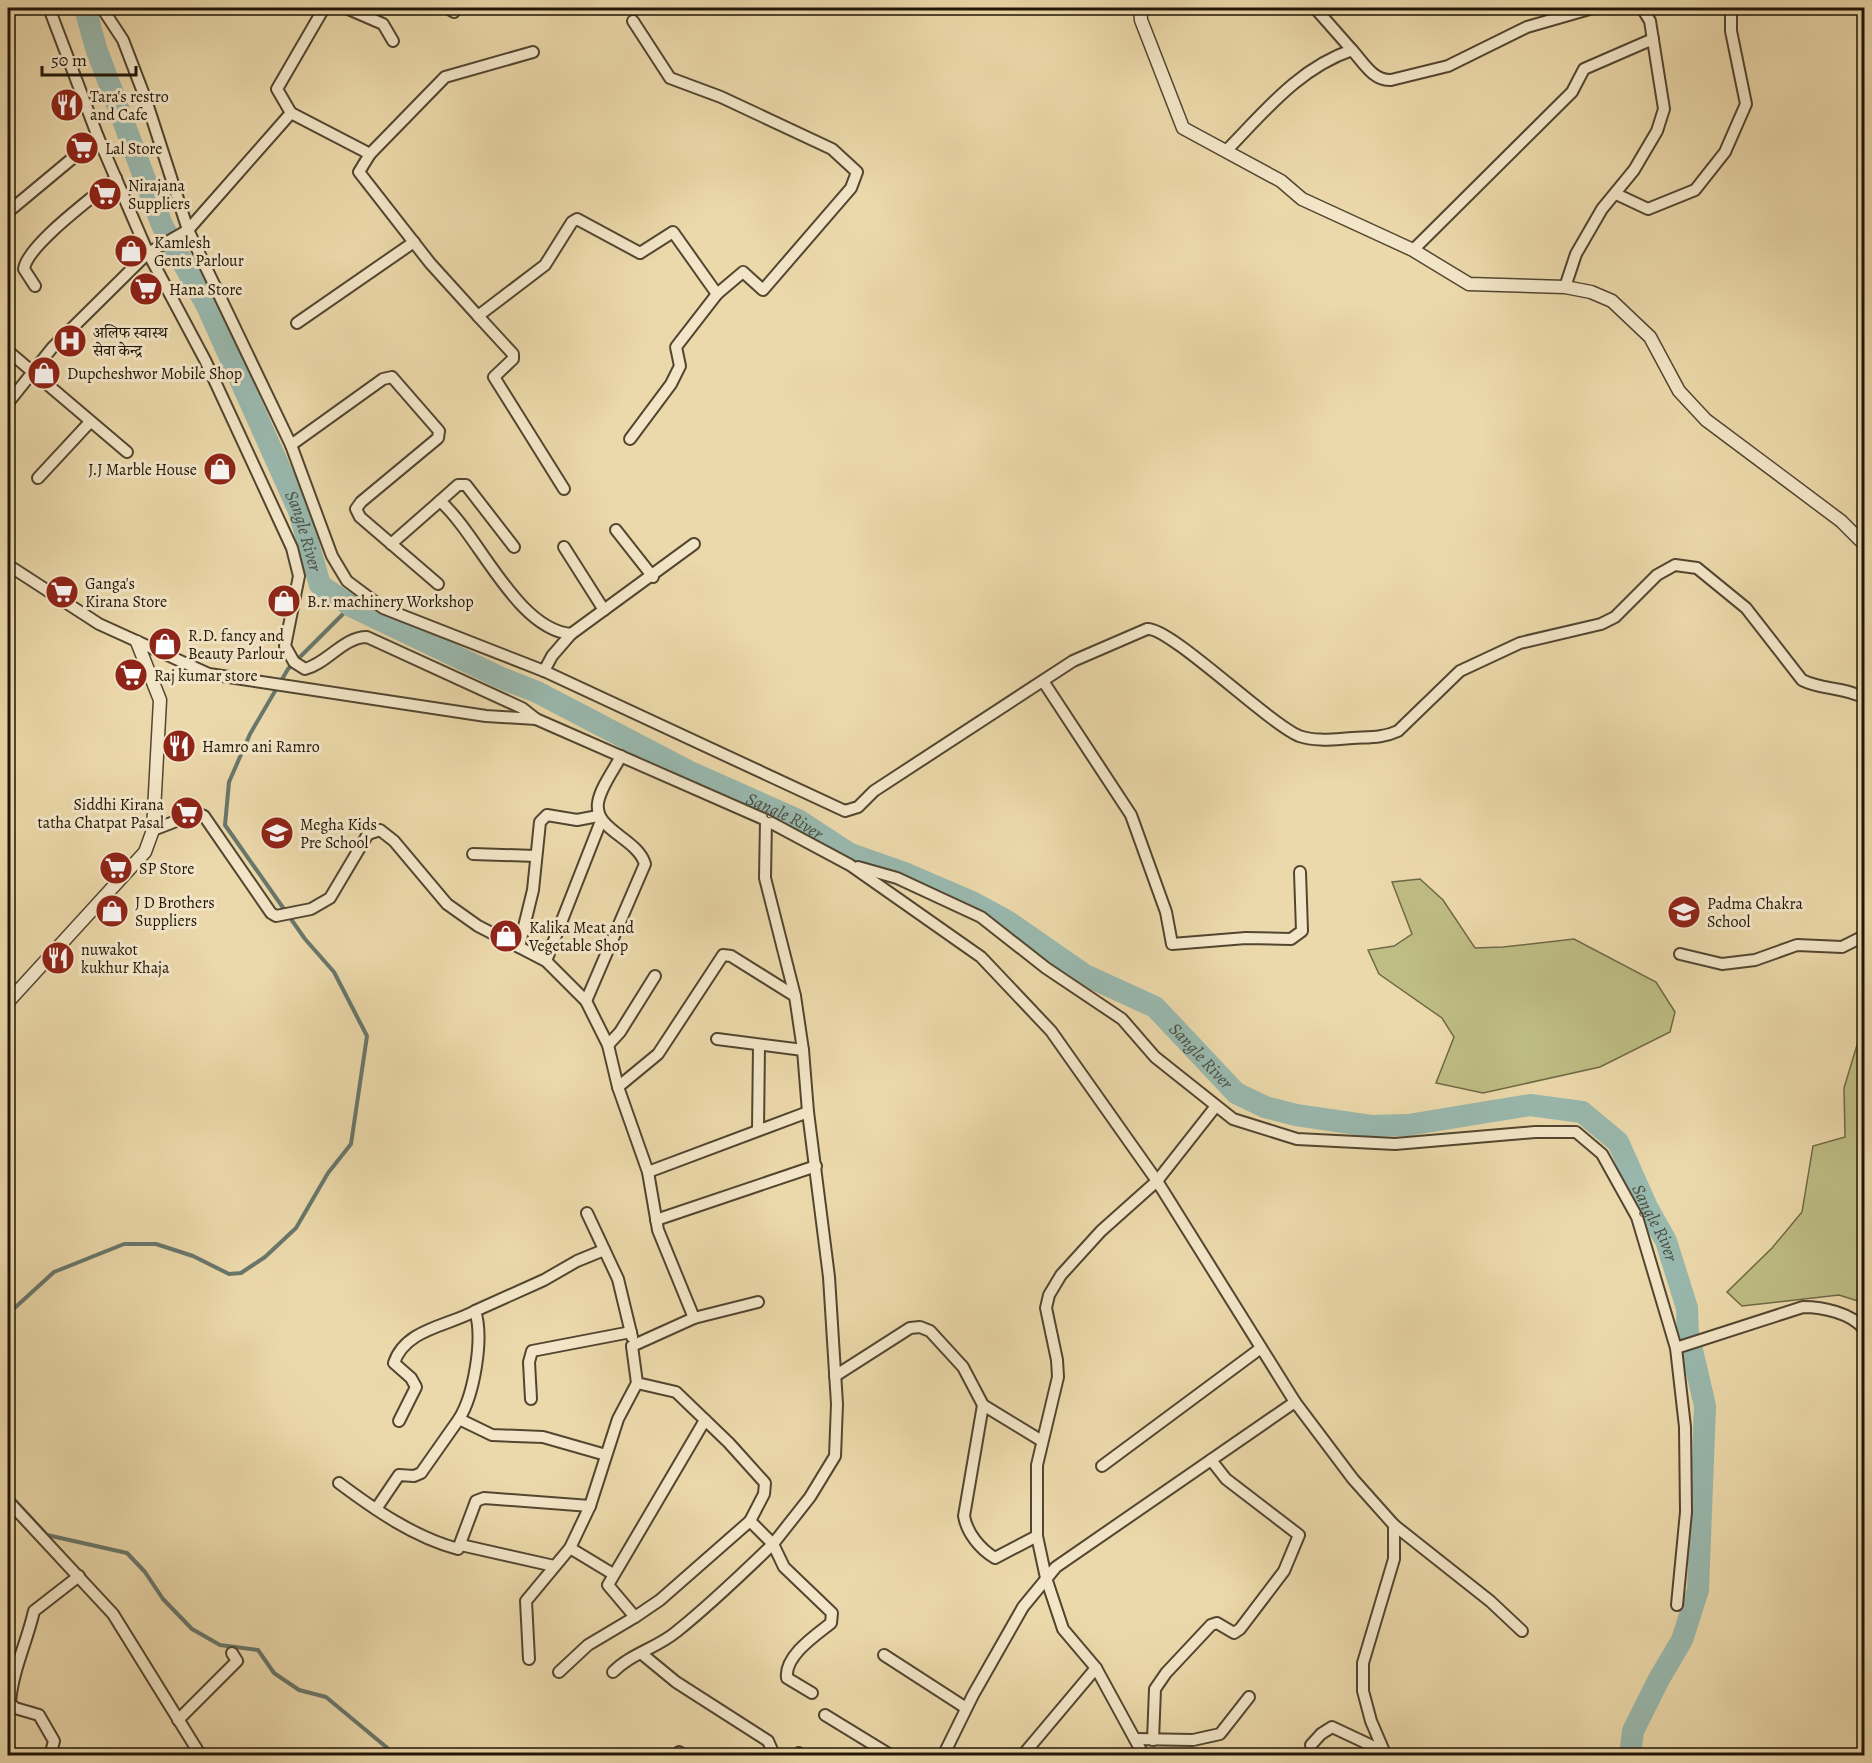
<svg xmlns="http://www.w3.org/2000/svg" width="1872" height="1763" viewBox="0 0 1872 1763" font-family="Alegreya,'Noto Serif Devanagari',serif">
  <rect width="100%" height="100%" fill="#ecd9ab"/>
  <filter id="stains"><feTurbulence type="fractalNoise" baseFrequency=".00333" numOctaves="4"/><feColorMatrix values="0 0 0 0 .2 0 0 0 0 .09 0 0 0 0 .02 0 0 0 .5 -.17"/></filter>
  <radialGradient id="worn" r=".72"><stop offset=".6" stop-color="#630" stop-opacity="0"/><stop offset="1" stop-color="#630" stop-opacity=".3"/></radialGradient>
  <g fill="#bebd84" stroke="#6e6946" stroke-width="1.5">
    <polygon points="1420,879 1443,900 1475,948 1503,947 1574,939 1656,982 1675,1012 1670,1032 1600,1067 1483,1093 1436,1083 1454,1037 1442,1018 1379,974 1368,950 1394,946 1412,934 1392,882"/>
    <polygon points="1864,1022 1864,1303 1839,1295 1742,1306 1727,1292 1772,1248 1802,1212 1813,1146 1845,1137 1844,1088"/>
  </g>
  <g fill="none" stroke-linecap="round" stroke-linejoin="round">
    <g stroke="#68776c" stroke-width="4">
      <polyline points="8,1314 54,1272 124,1244 156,1244 193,1256 229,1274 241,1273 265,1257 296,1228 328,1173 351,1144 367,1036 334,972 305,939 225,825 229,782 250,734 288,669 351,606"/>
      <polyline points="8,1493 47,1535 127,1553 145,1572 163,1599 192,1629 220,1645 258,1650 274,1673 299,1690 326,1697 397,1756"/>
    </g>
    <g stroke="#99b9af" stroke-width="22">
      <path id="s1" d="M85,8L96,48L162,225L207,306L299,511L320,585L351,606L499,677L537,692L690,772L798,820L850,854L907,874L972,902L1007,921L1085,975L1155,1007L1236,1093L1265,1107L1296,1115L1371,1126L1408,1125L1530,1105L1582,1112L1618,1142L1647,1207L1666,1241L1687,1308L1688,1335"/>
      <polyline points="1630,1756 1633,1731 1659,1679 1682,1640 1698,1590 1705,1406 1692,1350"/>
    </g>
    <defs>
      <g id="minor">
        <path d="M49,8L98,137L148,253L205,360L292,548L299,576L285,646L294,662L305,669C328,663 343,637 367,637L522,708L536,719"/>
        <path d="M102,8L123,40L146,100L188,230L291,445L332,556L347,581L383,608L544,671L845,811L858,807L874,791L1073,661L1147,629C1169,626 1268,723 1299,736C1316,742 1335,739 1353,738C1369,737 1383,738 1398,731L1460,671L1520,643L1601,624L1615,617L1657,575L1675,565L1697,568L1746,608L1802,680C1821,690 1845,687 1864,698"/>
        <polyline points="324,8 277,89 291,113 370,154 359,172 430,263 478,316 545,265 572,222 577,219 640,253 673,232 717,294 743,272 763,290 851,188 857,172 832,149 721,97 670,78 633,21"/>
        <polyline points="346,8 383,24 393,41"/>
        <polyline points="404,8 411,8"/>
        <polyline points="447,8 454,12"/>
        <polyline points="1315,8 1352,50"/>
        <path d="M1227,150C1265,111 1299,68 1352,50C1363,62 1373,81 1391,80L1448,66L1527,27L1593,8"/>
        <polyline points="370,154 445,77 533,52"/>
        <polyline points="1616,194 1648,209 1695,190 1725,152 1746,104 1731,31 1731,8"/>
        <polyline points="8,212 98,137"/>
        <polyline points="1413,250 1572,92 1584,69 1653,39"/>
        <path d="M35,286L24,269C27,245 96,195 116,178"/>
        <polyline points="1565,287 1576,254 1602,209 1634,170 1657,131 1664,109 1650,21 1642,8"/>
        <polyline points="478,316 513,354 513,359 494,377 564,489"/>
        <polyline points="297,323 414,242"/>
        <polyline points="8,351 127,452"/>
        <polyline points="8,403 52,348 148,253 188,230 291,113"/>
        <polyline points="630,439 671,384 680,366 676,347 717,294"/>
        <polyline points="291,445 383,379 392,377 439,431 438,438 361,502 356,509 360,517 438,584"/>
        <polyline points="38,478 90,422"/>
        <polyline points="440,501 458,485 466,485 514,547"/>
        <polyline points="616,530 653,577"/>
        <path d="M391,544L440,501C479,535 516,629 571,634"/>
        <polyline points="564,547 604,610"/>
        <polyline points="8,565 99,624 209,674 486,716 536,719 766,820 850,865 981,957 1051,1031 1157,1181 1295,1402 1353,1479 1394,1525 1394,1559 1363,1663 1363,1691 1371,1721 1386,1756"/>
        <polyline points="544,671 552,656 571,634 694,544"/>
        <polyline points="1043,681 1131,815 1166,912 1172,944 1246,938 1291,939 1302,931 1300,872"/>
        <path d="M766,820L765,878L795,996L803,1050L808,1112L829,1277L837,1404L835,1456L810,1497L773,1544L784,1567L832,1613L831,1623C816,1635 784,1656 787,1678L812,1693"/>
        <path d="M153,830L197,813L204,816L271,913L276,916L311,909L330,898L368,834L380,830L394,841L447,904L478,926L546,961L586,1001L608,1045L618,1087L648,1172L658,1230L694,1318L632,1346L637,1383L676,1392L729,1443L765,1483L764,1494L750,1521L773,1544C742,1574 710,1605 676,1632C657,1648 630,1654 613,1672"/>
        <polyline points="473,854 536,856"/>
        <polyline points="858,867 897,878 981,917 1046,968 1122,1019 1155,1057 1233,1119 1297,1139 1395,1144 1535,1132 1576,1132 1602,1154 1637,1217 1676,1348 1685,1427 1686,1512 1677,1605"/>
        <polyline points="519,947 533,890 540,822 547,815 577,820 598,816"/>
        <polyline points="1680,954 1722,964 1755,960 1797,945 1842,947 1864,936"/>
        <polyline points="546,961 601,821"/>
        <path d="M586,1001L645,864C637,838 594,830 598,803C600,788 614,770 621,756"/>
        <polyline points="717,1039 803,1050"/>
        <polyline points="608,1045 620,1032 655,976"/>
        <polyline points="618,1087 658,1054 723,955 731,956 795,996"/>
        <polyline points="758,1130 759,1045"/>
        <polyline points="648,1172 808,1112"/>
        <polyline points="587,1213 618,1279 632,1337"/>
        <polyline points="656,1220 816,1166"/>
        <path d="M604,1250L577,1261L544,1280L475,1311C484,1338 474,1395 459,1419L492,1435L543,1437L606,1455"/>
        <polyline points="694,1318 758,1302"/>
        <path d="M1676,1348L1803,1307C1823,1307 1851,1313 1864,1329"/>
        <polyline points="835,1376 910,1328 920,1327 930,1331 963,1367 983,1405 1042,1441"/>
        <polyline points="531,1399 529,1362 532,1351 631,1332"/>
        <path d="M983,1405L964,1516C967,1533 980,1549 995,1558L1037,1536"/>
        <path d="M399,1421L416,1387L411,1378L394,1363C405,1329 448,1326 475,1311"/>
        <polyline points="1102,1466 1261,1348"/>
        <path d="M339,1483C375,1510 414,1537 458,1549L476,1501L484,1498L590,1506"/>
        <polyline points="8,1501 113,1614 201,1756"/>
        <polyline points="376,1509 399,1475 414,1476 421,1473 459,1419"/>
        <polyline points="1394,1525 1490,1601 1522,1631"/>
        <polyline points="461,1545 554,1566"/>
        <polyline points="570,1548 613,1574"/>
        <polyline points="635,1617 660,1600 750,1521"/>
        <polyline points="642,1654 676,1682 768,1741 772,1750 769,1756"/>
        <polyline points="884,1655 966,1708"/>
        <polyline points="529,1659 526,1601 570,1548 590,1506 618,1419 637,1383"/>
        <polyline points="559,1672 588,1645 635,1617 608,1585 705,1420"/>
        <polyline points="825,1715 892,1756"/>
        <polyline points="178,1720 237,1661 232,1653"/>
        <polyline points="1135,1739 1193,1740 1220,1734 1249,1697"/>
        <polyline points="1153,1740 1155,1689 1166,1673 1211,1625 1217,1623 1234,1633 1240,1629 1284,1571 1299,1535 1226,1479 1211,1460"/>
        <polyline points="1311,1745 1321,1734 1332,1727 1383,1751"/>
        <polyline points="679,1752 686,1756"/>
        <polyline points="799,1753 801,1756"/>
        <path d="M50,1756L54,1741L39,1715L15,1708L10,1703C12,1672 27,1642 34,1611L79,1576"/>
        <polyline points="943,1756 973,1695 1023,1607 1056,1567 1295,1402"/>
        <polyline points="1022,1756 1096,1668"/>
        <polyline points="1144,1756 1096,1668 1063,1629 1046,1578 1037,1536 1037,1465 1058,1377 1057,1360 1046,1308 1049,1295 1061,1275 1101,1231 1157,1181 1216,1106"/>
      </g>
      <g id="tertiary">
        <polyline points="1140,8 1141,20 1183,128 1281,181 1302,199 1413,250 1469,284 1565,287 1591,292 1612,301 1650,337 1679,391 1706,420 1841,521 1864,544"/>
        <polyline points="8,1002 145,852 153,830 160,700 137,642"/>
      </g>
    </defs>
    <use href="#minor" stroke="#524630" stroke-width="14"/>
    <use href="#tertiary" stroke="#524630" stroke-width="15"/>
    <use href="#minor" stroke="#f3e6c8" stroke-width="10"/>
    <use href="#tertiary" stroke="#f3e6c8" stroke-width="12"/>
  </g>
  <defs>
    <symbol id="restaurant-disc" viewBox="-11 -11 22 22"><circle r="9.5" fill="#8f2418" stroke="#f3e6c8"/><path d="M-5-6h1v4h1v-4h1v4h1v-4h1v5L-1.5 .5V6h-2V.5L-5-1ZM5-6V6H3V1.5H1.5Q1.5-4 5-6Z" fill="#fff"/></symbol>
    <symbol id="supermarket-disc" viewBox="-11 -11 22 22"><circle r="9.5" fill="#8f2418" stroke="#f3e6c8"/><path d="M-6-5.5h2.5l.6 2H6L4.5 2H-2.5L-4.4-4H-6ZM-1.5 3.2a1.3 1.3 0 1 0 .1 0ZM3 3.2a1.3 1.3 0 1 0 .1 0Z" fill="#fff"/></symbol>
    <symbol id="shop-disc" viewBox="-11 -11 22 22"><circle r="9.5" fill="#8f2418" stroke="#f3e6c8"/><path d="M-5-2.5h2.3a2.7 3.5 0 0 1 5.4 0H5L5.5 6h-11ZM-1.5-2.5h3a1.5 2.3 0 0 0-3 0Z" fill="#fff"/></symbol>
    <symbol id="hospital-disc" viewBox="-11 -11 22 22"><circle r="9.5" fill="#8f2418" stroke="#f3e6c8"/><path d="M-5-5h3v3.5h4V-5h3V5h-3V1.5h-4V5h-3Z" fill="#fff"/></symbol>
    <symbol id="school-disc" viewBox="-11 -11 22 22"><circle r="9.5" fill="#8f2418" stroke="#f3e6c8"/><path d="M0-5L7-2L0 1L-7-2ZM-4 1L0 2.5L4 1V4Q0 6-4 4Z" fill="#fff"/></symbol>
  </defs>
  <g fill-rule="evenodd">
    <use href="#restaurant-disc" x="48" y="86" width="38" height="38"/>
    <use href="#supermarket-disc" x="63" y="129" width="38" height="38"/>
    <use href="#supermarket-disc" x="86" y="175" width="38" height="38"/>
    <use href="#shop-disc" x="112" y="232" width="38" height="38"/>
    <use href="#supermarket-disc" x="127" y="270" width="38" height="38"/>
    <use href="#hospital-disc" x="51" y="322" width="38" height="38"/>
    <use href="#shop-disc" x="25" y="354" width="38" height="38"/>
    <use href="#shop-disc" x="201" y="450" width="38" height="38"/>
    <use href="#supermarket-disc" x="43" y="573" width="38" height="38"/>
    <use href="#shop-disc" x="265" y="582" width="38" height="38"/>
    <use href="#shop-disc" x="146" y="625" width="38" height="38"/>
    <use href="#supermarket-disc" x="112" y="656" width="38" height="38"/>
    <use href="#restaurant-disc" x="160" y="727" width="38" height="38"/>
    <use href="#supermarket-disc" x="168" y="794" width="38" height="38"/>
    <use href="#school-disc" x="258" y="814" width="38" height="38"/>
    <use href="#supermarket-disc" x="97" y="849" width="38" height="38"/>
    <use href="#shop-disc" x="93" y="892" width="38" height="38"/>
    <use href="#school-disc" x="1665" y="893" width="38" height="38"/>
    <use href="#shop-disc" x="487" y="917" width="38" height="38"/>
    <use href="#restaurant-disc" x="39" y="939" width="38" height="38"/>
  </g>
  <g text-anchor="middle" stroke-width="6" stroke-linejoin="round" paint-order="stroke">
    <g font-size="16" fill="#1f1507" stroke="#f3e6c8" text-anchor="start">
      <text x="90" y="102">Tara's restro<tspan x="90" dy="18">and Cafe</tspan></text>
      <text x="105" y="154">Lal Store</text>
      <text x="128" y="191">Nirajana<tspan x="128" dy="18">Suppliers</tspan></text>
      <text x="154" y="248">Kamlesh<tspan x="154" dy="18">Gents Parlour</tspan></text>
      <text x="169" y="295">Hana Store</text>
      <text x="93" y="338">अलिफ स्वास्थ<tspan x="93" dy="18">सेवा केन्द्र</tspan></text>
      <text x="67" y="379">Dupcheshwor Mobile Shop</text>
      <text x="197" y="475" text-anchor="end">J.J Marble House</text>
      <text x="85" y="589">Ganga's<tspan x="85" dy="18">Kirana Store</tspan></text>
      <text x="307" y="607">B.r. machinery Workshop</text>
      <text x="188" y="641">R.D. fancy and<tspan x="188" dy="18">Beauty Parlour</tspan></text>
      <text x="154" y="681">Raj kumar store</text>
      <text x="202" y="752">Hamro ani Ramro</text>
      <text x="164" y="810" text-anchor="end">Siddhi Kirana<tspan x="164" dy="18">tatha Chatpat Pasal</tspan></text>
      <text x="300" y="830">Megha Kids<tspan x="300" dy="18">Pre School</tspan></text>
      <text x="139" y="874">SP Store</text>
      <text x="135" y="908">J D Brothers<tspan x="135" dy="18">Suppliers</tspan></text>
      <text x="1707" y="909">Padma Chakra<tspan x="1707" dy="18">School</tspan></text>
      <text x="529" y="933">Kalika Meat and<tspan x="529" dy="18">Vegetable Shop</tspan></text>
      <text x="81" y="955">nuwakot<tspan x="81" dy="18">kukhur Khaja</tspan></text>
    </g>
    <g font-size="18" font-style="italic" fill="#4a4e42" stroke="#f3e6c8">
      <text dy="6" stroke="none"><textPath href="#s1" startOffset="568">Sangle River</textPath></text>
      <text dy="6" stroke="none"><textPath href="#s1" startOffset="1144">Sangle River</textPath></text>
      <text dy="6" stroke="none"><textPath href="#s1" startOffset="1630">Sangle River</textPath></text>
      <text dy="6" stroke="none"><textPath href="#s1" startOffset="2170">Sangle River</textPath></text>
    </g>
  </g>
  <rect width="1872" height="1763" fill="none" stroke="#ecd9ab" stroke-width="30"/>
  <rect x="9" y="9" width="1854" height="1745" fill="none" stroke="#1f1507" stroke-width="3"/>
  <rect x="15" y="15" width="1842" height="1733" fill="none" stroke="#1f1507" stroke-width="1.5"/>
  <path d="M42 66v9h94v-9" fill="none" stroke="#1f1507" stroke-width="3"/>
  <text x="51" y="66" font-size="18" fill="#1f1507" stroke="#f3e6c8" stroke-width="4.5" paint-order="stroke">50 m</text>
  <rect width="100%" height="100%" filter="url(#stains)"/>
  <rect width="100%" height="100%" fill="url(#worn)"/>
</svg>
